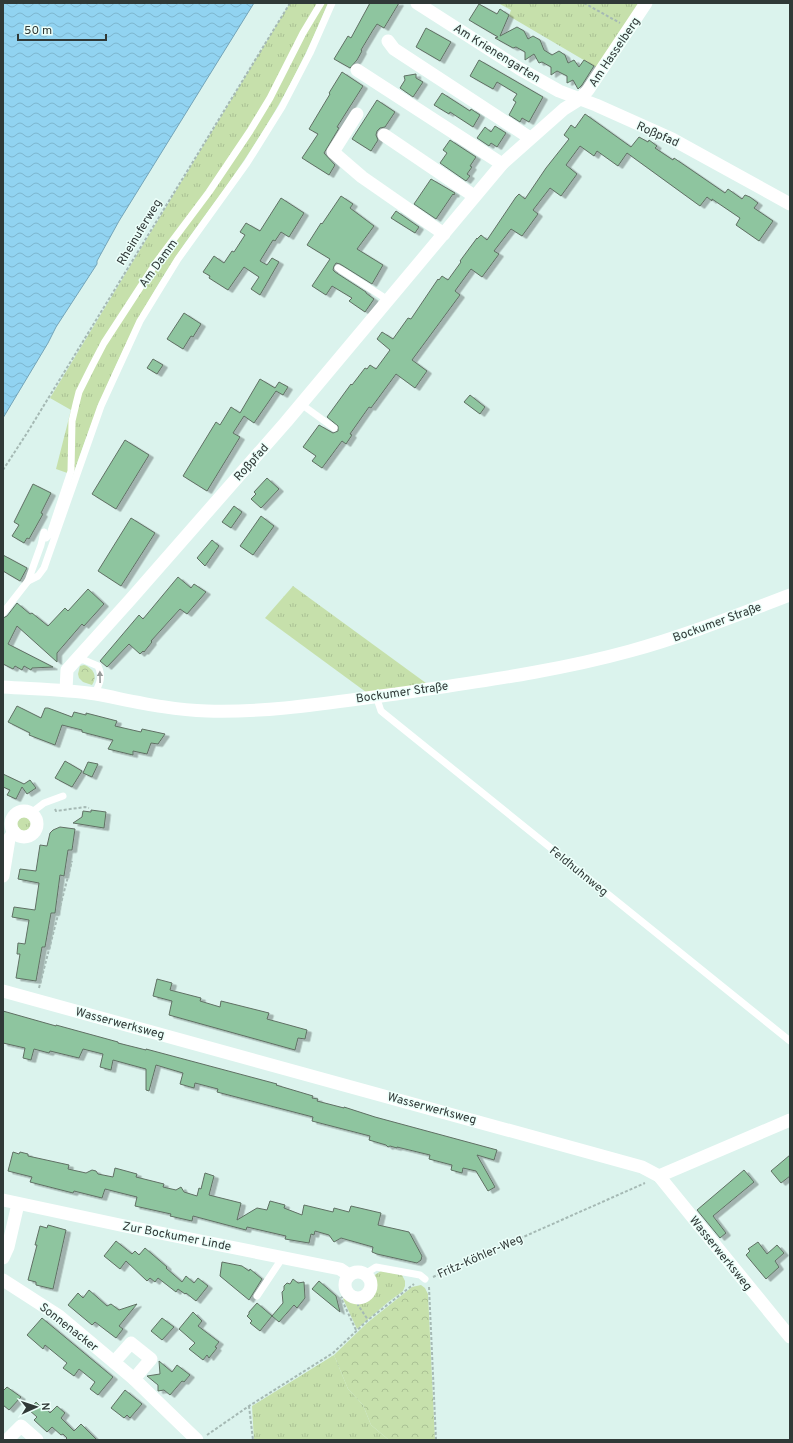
<svg xmlns="http://www.w3.org/2000/svg" width="793" height="1443" viewBox="0 0 793 1443" font-family="Overpass,sans-serif">
  <defs>
    <pattern id="grass-tufts" width="24" height="20" patternUnits="userSpaceOnUse"><rect width="24" height="20" fill="#c6e0ab"/><path d="M3 7l-1-3M5 7V3M7 7l1-3M15 17l-1-3M17 17v-4M19 17l1-3" fill="none" stroke="#aac194"/></pattern>
    <pattern id="forest-crowns" width="20" height="18" patternUnits="userSpaceOnUse"><rect width="20" height="18" fill="#c6e0ab"/><path d="M2 6a3 3 0 1 1 6 0M12 15a3 3 0 1 1 6 0" fill="none" stroke="#aac194"/></pattern>
    <pattern id="water-waves" width="16" height="10" patternUnits="userSpaceOnUse"><rect width="16" height="10" fill="#91d3f1"/><path d="M0 5q4-4 8 0t8 0" fill="none" stroke="#7db6cf"/></pattern>
    <filter id="shadow"><feDropShadow dx="4.5" dy="2.5" stdDeviation="0" flood-color="#0004"/></filter>
  </defs>
  <rect width="100%" height="100%" fill="#dbf3ed"/>
  <g fill="url(#grass-tufts)">
    <path d="M290,3H328C308,52 283,101 254,145C226,190 192,230 164,275C125,338 97,405 73,475L56,469L71,410L50,398Z"/>
    <polygon points="498,3 645,3 599,69 509,16 511,10"/>
    <polygon points="293,586 430,686 370,695 265,618"/>
    <circle cx="24" cy="824" r="7"/>
    <path d="M381,1271L402,1275L405,1281V1286L403,1291L387,1303L357,1329L343,1299L345,1297L356,1303C371,1301 378,1291 373,1276Z"/>
    <polygon points="334,1355 348,1389 363,1405 371,1425 389,1440 254,1440 252,1406"/>
  </g>
  <g fill="url(#forest-crowns)">
    <path d="M84,665C93,668 98,676 92,685L83,682L79,678L78,674L80,666Z"/>
    <polygon points="421,1285 425,1288 428,1294 435,1440 389,1440 371,1425 363,1405 348,1389 334,1355 367,1323 412,1287"/>
  </g>
  <polygon fill="url(#water-waves)" stroke="#74a5b9" points="3,3 254,3 119,221 97,261 97,264 56,327 48,343 3,418"/>
  <g fill="#8ec59f" stroke="#607064" filter="url(#shadow)">
    <polygon points="370,3 399,3 384,28 377,24 373,30 361,50 362,51 357,60 350,68 334,59 348,36 351,38"/>
    <polygon points="479,4 497,14 500,9 509,15 500,36 517,27 524,31 528,39 533,36 540,40 544,50 552,55 559,51 565,55 568,63 574,60 579,67 584,60 594,66 582,85 578,89 573,80 567,83 567,76 557,71 551,75 551,67 542,62 539,63 534,54 525,60 525,52 516,47 513,48 495,38 498,37 469,20"/>
    <polygon points="426,28 451,42 440,61 416,47"/>
    <polygon points="479,60 543,97 529,122 522,118 520,122 509,115 516,102 513,100 517,94 497,82 493,89 470,76"/>
    <polygon points="342,72 363,86 337,127 339,128 324,153 335,165 329,175 302,158 318,134 309,129 330,94 329,93"/>
    <polygon points="416,74 416,78 423,82 413,97 400,88 405,80 404,76"/>
    <polygon points="442,93 470,111 471,109 480,115 473,127 450,112 449,114 434,105"/>
    <polygon points="377,100 395,112 385,127 380,128 377,131 376,135 378,140 371,151 352,139"/>
    <polygon points="585,114 631,147 639,137 648,142 649,140 657,146 655,148 673,160 674,158 725,193 728,189 742,199 745,195 750,197 758,203 754,208 773,221 759,241 736,225 740,218 712,199 712,201 707,197 700,206 627,153 618,166 597,151 594,156 580,146 566,165 577,174 561,196 550,188 533,210 538,214 522,236 511,229 494,251 499,254 482,277 471,269 455,291 460,295 412,360 427,371 415,388 396,374 371,408 369,407 350,434 352,435 346,444 342,441 322,468 312,461 316,456 303,447 319,425 333,433 338,431 338,426 327,417 351,384 352,385 365,368 367,369 370,365 376,369 390,350 377,339 382,332 393,339 408,318 411,319 438,279 439,280 442,276 448,280 461,262 460,261 477,238 477,239 481,235 487,240 516,197 519,194 525,199 546,168 569,139 564,135 571,125 575,128"/>
    <polygon points="495,126 506,133 497,147 491,143 489,146 477,138 485,127 491,132"/>
    <polygon points="450,140 476,157 470,166 472,167 467,174 470,176 466,181 440,163 447,153 443,150"/>
    <polygon points="431,179 455,193 454,195 453,194 436,219 414,204"/>
    <polygon points="341,196 353,204 350,208 374,226 357,249 383,265 372,284 340,264 336,263 334,266 333,270 335,272 366,292 366,293 374,299 365,312 349,301 352,298 332,286 326,295 312,286 330,259 307,245 321,223 322,224"/>
    <polygon points="281,198 304,213 289,237 281,232 275,241 273,240 260,261 267,265 272,258 279,262 260,295 251,289 259,277 244,267 228,290 209,278 210,276 203,272 214,256 224,263 232,251 234,252 245,235 240,232 246,223 260,231"/>
    <polygon points="396,211 419,227 415,233 391,218"/>
    <polygon points="184,313 201,324 193,337 191,336 183,349 167,339"/>
    <polygon points="153,359 163,365 157,374 147,368"/>
    <polygon points="260,379 275,388 279,382 288,387 283,395 276,391 254,423 244,416 233,433 240,437 207,491 183,476 216,422 220,425 231,407 240,413"/>
    <polygon points="470,395 485,407 480,414 464,402"/>
    <polygon points="125,440 149,455 116,509 92,494"/>
    <polygon points="267,478 279,489 261,508 251,499 256,494 254,492"/>
    <polygon points="33,484 51,493 41,513 43,514 29,539 27,538 24,543 12,536 19,525 14,522"/>
    <polygon points="234,506 242,512 231,528 222,522"/>
    <polygon points="261,516 274,526 253,555 240,546"/>
    <polygon points="131,518 155,533 121,586 98,571"/>
    <polygon points="212,540 219,546 205,566 197,558"/>
    <polygon points="3,555 27,568 20,581 3,571"/>
    <polygon points="178,577 191,588 194,584 206,592 187,614 180,609 151,641 152,642 144,652 143,651 140,654 129,644 107,667 100,661 139,615 143,619"/>
    <polygon points="88,589 104,604 84,626 82,624 57,653 57,662 17,626 8,644 53,667 32,668 31,670 24,666 22,670 15,666 13,669 3,664 3,618 7,616 17,603 30,614 32,613 48,626 65,608 68,611"/>
    <polygon points="17,706 41,718 45,708 48,708 72,717 74,712 86,715 86,713 117,721 115,726 141,732 142,729 165,734 158,744 151,743 147,754 133,751 133,755 108,749 113,740 82,732 82,730 62,725 55,745 29,735 30,733 8,722"/>
    <polygon points="65,761 82,771 72,787 55,778"/>
    <polygon points="88,762 98,764 92,777 83,773"/>
    <polygon points="3,774 24,784 30,780 36,788 27,794 22,787 16,799 7,795 10,790 3,787"/>
    <polygon points="91,810 106,812 104,828 73,823 82,817 83,811 91,812"/>
    <polygon points="60,827 75,829 72,850 68,850 64,876 60,875 55,913 51,913 45,947 42,947 36,981 16,978 20,954 17,954 18,943 25,944 29,920 12,917 14,907 35,910 39,883 18,879 20,869 36,871 40,845 47,846 50,833 53,830"/>
    <polygon points="157,979 172,983 170,990 201,998 200,1001 220,1007 221,1001 269,1013 267,1019 307,1030 305,1039 298,1038 295,1050 169,1015 172,1001 153,996"/>
    <polygon points="3,1011 56,1026 56,1025 118,1042 118,1043 146,1050 146,1049 277,1084 276,1085 313,1096 312,1098 318,1099 317,1101 344,1108 344,1107 375,1117 497,1150 494,1160 477,1155 495,1187 488,1191 476,1171 463,1168 462,1173 451,1170 452,1165 429,1159 430,1155 397,1147 397,1148 390,1146 388,1147 386,1145 369,1140 370,1136 312,1121 313,1117 217,1092 218,1089 195,1083 194,1088 180,1084 183,1073 156,1065 149,1091 146,1090 146,1069 113,1060 111,1070 100,1067 103,1054 83,1049 79,1058 50,1051 49,1053 34,1049 31,1060 23,1058 25,1048 3,1043"/>
    <polygon points="13,1152 19,1154 20,1152 28,1154 28,1156 69,1165 68,1169 86,1173 92,1170 96,1171 98,1174 113,1177 115,1168 137,1174 136,1177 164,1184 163,1187 176,1190 181,1187 184,1192 197,1196 199,1188 201,1189 205,1173 214,1176 209,1195 241,1203 237,1220 257,1208 267,1210 270,1201 285,1205 284,1208 302,1215 304,1205 333,1212 334,1208 349,1212 351,1206 381,1213 378,1225 409,1232 422,1256 421,1260 417,1263 377,1254 372,1252 373,1247 341,1238 334,1242 329,1235 315,1231 314,1235 311,1234 309,1243 285,1239 286,1236 247,1227 246,1230 193,1216 192,1221 170,1216 171,1214 135,1206 137,1197 105,1189 102,1198 74,1191 73,1193 30,1182 32,1177 8,1171"/>
    <polygon points="790,1155 790,1176 781,1183 771,1171"/>
    <polygon points="744,1170 754,1182 713,1216 726,1233 720,1238 697,1210"/>
    <polygon points="48,1225 66,1230 53,1289 36,1285 36,1282 28,1280 37,1245 35,1245 40,1226 47,1228"/>
    <polygon points="116,1241 132,1254 135,1251 139,1255 145,1248 167,1267 166,1268 182,1282 186,1276 194,1283 198,1278 208,1286 196,1301 186,1293 185,1294 178,1289 176,1292 158,1278 155,1282 150,1278 147,1281 126,1261 120,1269 104,1256"/>
    <polygon points="758,1242 767,1254 777,1245 784,1253 775,1261 779,1267 766,1279 746,1255 750,1251 748,1249"/>
    <polygon points="222,1262 242,1266 249,1271 250,1269 262,1279 249,1300 220,1276"/>
    <polygon points="293,1279 298,1283 304,1282 305,1298 297,1308 294,1305 279,1322 272,1316 260,1331 250,1323 252,1321 247,1316 249,1314 249,1312 257,1303 272,1316 283,1303 282,1292 284,1290 284,1286 287,1283 290,1284"/>
    <polygon points="319,1281 336,1296 340,1312 312,1289"/>
    <polygon points="89,1290 107,1306 111,1304 119,1310 137,1304 119,1326 123,1329 116,1338 95,1322 92,1325 68,1305 78,1293 83,1298"/>
    <polygon points="193,1312 202,1321 198,1326 219,1342 215,1347 217,1348 209,1358 207,1355 203,1360 189,1349 195,1343 179,1329"/>
    <polygon points="42,1318 113,1377 98,1395 90,1389 95,1382 79,1369 74,1376 63,1368 67,1363 45,1345 43,1349 27,1335"/>
    <polygon points="162,1318 174,1327 162,1340 151,1331"/>
    <polygon points="159,1361 172,1372 177,1365 190,1375 184,1382 182,1381 170,1395 164,1390 158,1391 158,1385 147,1376 160,1374"/>
    <polygon points="7,1387 21,1397 9,1410 3,1405 3,1391"/>
    <polygon points="125,1390 142,1404 130,1418 127,1415 124,1418 111,1408"/>
    <polygon points="36,1402 44,1410 46,1408 50,1413 57,1406 65,1413 61,1418 74,1431 81,1424 97,1440 65,1440 67,1438 63,1434 61,1435 52,1427 47,1432 34,1420 37,1417 29,1410"/>
  </g>
  <g fill="none" stroke-linecap="round" stroke-linejoin="round">
    <g stroke="#a5b9b4" stroke-width="2" stroke-dasharray="3 2" stroke-linecap="butt">
      <polyline points="584,3 620,23"/>
      <polyline points="3,470 27,433 290,3"/>
      <polyline points="55,809 56,811 85,807 89,808"/>
      <polyline points="39,988 72,861"/>
      <polyline points="433,1277 645,1183"/>
      <polyline points="429,1287 436,1440"/>
      <polyline points="347,1293 341,1298 356,1330"/>
      <polyline points="358,1298 358,1305 368,1320"/>
      <polyline points="249,1406 253,1440"/>
      <polyline points="207,1435 249,1406 333,1353 368,1320 414,1284"/>
    </g>
    <g stroke="#fff" stroke-width="7">
      <polyline points="338,268 388,300"/>
      <polyline points="301,404 334,428"/>
      <polyline points="43,537 46,538 50,534 71,471 72,421 76,404 79,392 92,366 104,343 158,260 209,192 250,131 270,98 303,33 321,3"/>
      <polyline points="28,581 38,576 44,568 101,406 140,321 178,259 247,163 282,107 310,53 332,3"/>
      <polyline points="3,613 28,581 41,545 44,532"/>
      <path d="M77,660H84L98,666C103,677 100,684 94,694"/>
      <polyline points="376,696 381,711 790,1041"/>
      <polyline points="31,813 44,803 63,796"/>
      <polyline points="365,1274 376,1267 420,1275 425,1279"/>
      <polyline points="257,1296 283,1257"/>
    </g>
    <g stroke="#fff" stroke-width="13">
      <polyline points="417,3 520,69 559,91 596,105 672,139 790,204"/>
      <polyline points="388,41 394,49 530,138"/>
      <polyline points="357,70 502,164"/>
      <polyline points="357,114 333,152 362,177 444,234"/>
      <polyline points="384,135 474,196"/>
      <path d="M3,687C34,689 65,689 96,694C133,701 169,710 207,711C269,713 334,702 396,694C474,682 554,672 630,651C685,636 737,615 790,595"/>
      <polyline points="66,690 67,670 75,661 130,600 286,422 502,164 564,109 580,99 588,90 646,3"/>
      <circle cx="24" cy="824" r="13"/>
      <polyline points="3,876 9,839 14,832"/>
      <polyline points="3,991 642,1167 659,1176 790,1337"/>
      <polyline points="659,1176 790,1120"/>
      <polyline points="3,1200 120,1225 340,1269 349,1275"/>
      <polyline points="3,1258 8,1247 18,1204"/>
      <circle cx="358" cy="1285" r="13"/>
      <polyline points="3,1280 59,1316 134,1379 197,1440"/>
      <polyline points="114,1362 131,1343 151,1359 134,1379"/>
      <polyline points="7,1440 21,1426 37,1440"/>
    </g>
  </g>
  <defs><path id="oneway-solid" d="M-6-.8H1V-3.2L6.5 0L1 3.2V.8H-6Z"/></defs>
  <use fill="#989c9b" href="#oneway-solid" transform="translate(100 677) rotate(-91)"/>
  <g text-anchor="middle" stroke-width="3" stroke-linejoin="round" paint-order="stroke">
    <g font-size="12" fill="#303937" stroke="#ecfffa">
      <text transform="translate(614 52) rotate(-56)" y="4">Am Hasselberg</text>
      <text transform="translate(497 53) rotate(32)" y="4">Am Krienengarten</text>
      <text transform="translate(658 134) rotate(24)" y="4">Roßpfad</text>
      <text transform="translate(139 232) rotate(-59)" y="4">Rheinuferweg</text>
      <text transform="translate(158 263) rotate(-54)" y="4">Am Damm</text>
      <text transform="translate(251 462) rotate(-48)" y="4">Roßpfad</text>
      <text transform="translate(717 622) rotate(-20)" y="4">Bockumer Straße</text>
      <text transform="translate(402 692) rotate(-8)" y="4">Bockumer Straße</text>
      <text transform="translate(579 871) rotate(39)" y="4">Feldhuhnweg</text>
      <text transform="translate(120 1023) rotate(15)" y="4">Wasserwerksweg</text>
      <text transform="translate(432 1108) rotate(15)" y="4">Wasserwerksweg</text>
      <text transform="translate(177 1236) rotate(11)" y="4">Zur Bockumer Linde</text>
      <text transform="translate(721 1253) rotate(51)" y="4">Wasserwerksweg</text>
      <text transform="translate(480 1256) rotate(-24)" y="4">Fritz-Köhler-Weg</text>
      <text transform="translate(69 1327) rotate(38)" y="4">Sonnenacker</text>
    </g>
  </g>
  <rect width="793" height="1443" fill="none" stroke="#303937" stroke-width="8"/>
  <g transform="translate(36 1407) rotate(87)" stroke="#ecfffa" stroke-width="3" paint-order="stroke">
  <path d="M0-3L7 15L0 10L-7 15Z" fill="#303937"/>
  <text y="-6" font-size="11" font-weight="bold" text-anchor="middle" fill="#303937">N</text>
  </g>
  <path d="M18 34v6h88v-6" fill="none" stroke="#303937" stroke-width="2"/>
  <text x="24" y="34" font-size="12" fill="#303937" stroke="#ecfffa" stroke-width="3" paint-order="stroke">50 m</text>
</svg>
